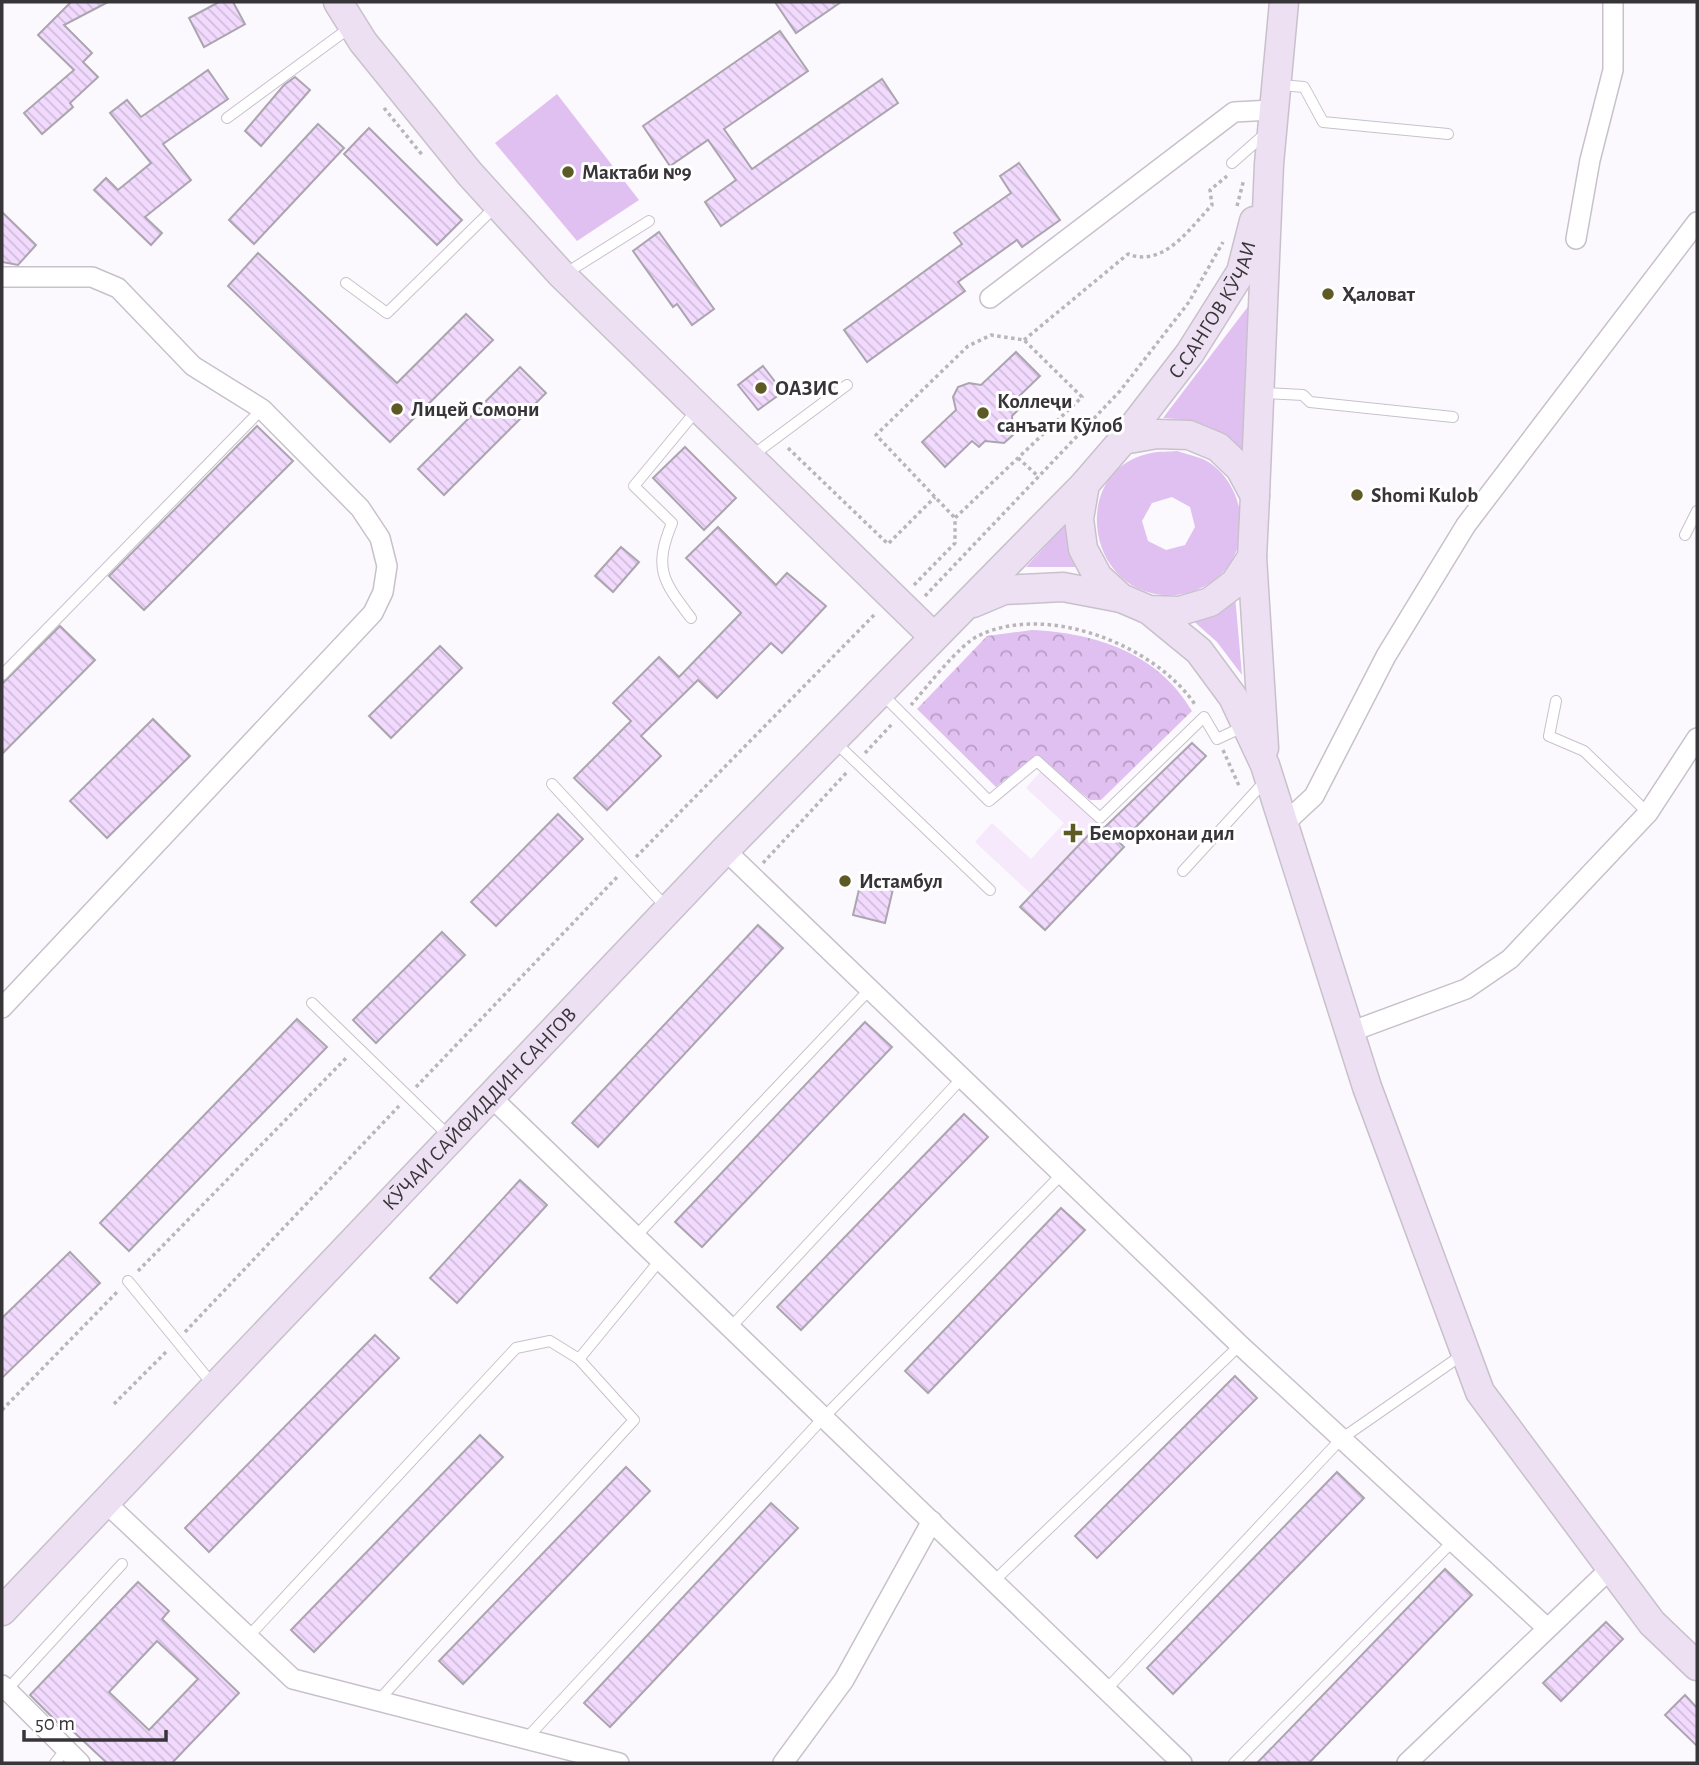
<svg xmlns="http://www.w3.org/2000/svg" width="1699" height="1765" viewBox="0 0 1699 1765" font-family="'Alegreya Sans',sans-serif">
  <defs>
    <pattern id="forest-crowns" width="20" height="18" patternUnits="userSpaceOnUse" patternTransform="scale(1.75)"><rect width="20" height="18" fill="#e0c0f0"/><path d="M2 6a3 3 0 1 1 6 0M12 15a3 3 0 1 1 6 0" fill="none" stroke="#b79dc3"/></pattern>
    <pattern id="building-back-hatch" width="6" height="6" patternUnits="userSpaceOnUse" patternTransform="scale(1.75)"><rect width="6" height="6" fill="#f2dafe"/><path d="M-1 5l2 2M0 0l6 6M5-1l2 2" fill="none" stroke="#d0bcda"/></pattern>
  </defs>
  <rect width="100%" height="100%" fill="#fcf9fe"/>
  <polygon fill="#f5e9fb" points="1042,770 1099,823 1032,895 975,842 992,823 1031,859 1064,823 1026,788"/>
  <g fill="#e0c0f0" fill-rule="evenodd">
    <polygon points="557,94 639,200 577,241 495,143"/>
    <path d="M1253,300L1243,452C1215,426 1201,420 1163,418Z"/>
    <path d="M1177,451C1186,454 1195,456 1203,459C1238,476 1252,527 1232,560C1221,580 1198,593 1176,595C1086,602 1066,470 1151,453C1159,451 1169,452 1177,451ZM1172,497L1190,507L1195,527L1185,545L1166,550L1148,541L1142,521L1152,503Z"/>
    <polygon points="1068,522 1081,567 1026,567"/>
    <polygon points="1235,595 1242,675 1217,642 1190,618"/>
  </g>
  <path fill="url(#forest-crowns)" d="M1032,630C1096,633 1158,653 1192,711L1101,800H1090L1036,755L996,787L917,709L987,636Z"/>
  <g fill="url(#building-back-hatch)" stroke="#aba5af" stroke-width="2" fill-rule="evenodd">
    <polygon points="71,2 108,2 64,25 92,53 83,62 98,77 70,103 73,107 42,134 24,113 74,70 38,35"/>
    <polygon points="219,2 233,2 245,24 204,47 189,18"/>
    <polygon points="775,2 841,2 796,33"/>
    <polygon points="780,31 808,71 724,129 752,169 882,79 898,103 721,226 705,202 736,180 708,140 670,166 643,126"/>
    <polygon points="208,70 228,99 163,144 191,180 145,217 162,233 151,245 94,190 106,178 118,190 151,163 110,113 127,100 141,117"/>
    <polygon points="295,77 310,90 261,146 245,131 284,85"/>
    <polygon points="318,124 344,148 254,244 229,220"/>
    <polygon points="369,128 462,220 437,245 344,154"/>
    <polygon points="1019,163 1060,220 1022,247 1017,240 958,282 965,291 867,362 844,330 962,244 954,233 1011,193 1000,176"/>
    <polygon points="2,212 36,245 18,265 2,262"/>
    <polygon points="659,232 714,309 692,325 677,304 673,307 633,251"/>
    <polygon points="258,253 397,383 466,314 493,340 390,442 228,286"/>
    <polygon points="1016,352 1040,376 1013,402 1019,409 1012,416 1013,435 1004,443 985,441 979,447 972,441 945,467 922,442 956,410 953,397 958,387 969,383 981,385"/>
    <polygon points="763,366 783,392 758,410 738,385"/>
    <polygon points="520,367 546,393 444,495 418,469"/>
    <polygon points="257,426 293,461 144,610 109,576"/>
    <polygon points="685,447 736,498 704,530 653,478"/>
    <polygon points="718,527 776,585 787,573 826,606 782,653 771,643 717,698 698,680 641,736 661,756 607,810 574,778 631,721 613,703 659,657 679,677 741,613 686,558"/>
    <polygon points="621,547 639,562 613,592 595,576"/>
    <polygon points="60,626 95,660 2,754 2,684"/>
    <polygon points="440,646 462,668 391,738 369,716"/>
    <polygon points="153,719 190,756 107,838 70,801"/>
    <polygon points="1192,743 1206,756 1120,843 1124,847 1045,930 1020,907 1098,825 1104,828"/>
    <polygon points="558,814 583,839 496,926 471,902"/>
    <polygon points="861,881 893,889 885,923 853,915"/>
    <polygon points="758,925 783,948 598,1147 572,1123"/>
    <polygon points="442,932 465,955 376,1043 353,1020"/>
    <polygon points="297,1019 327,1047 129,1251 100,1223"/>
    <polygon points="865,1022 892,1047 702,1247 675,1222"/>
    <polygon points="964,1114 988,1137 801,1330 777,1307"/>
    <polygon points="520,1180 547,1205 457,1303 430,1278"/>
    <polygon points="1061,1208 1085,1230 928,1393 905,1371"/>
    <polygon points="70,1252 100,1283 2,1378 2,1318"/>
    <polygon points="375,1335 399,1358 209,1552 185,1528"/>
    <polygon points="1235,1376 1257,1398 1097,1558 1075,1536"/>
    <polygon points="480,1435 503,1457 314,1652 291,1630"/>
    <polygon points="626,1467 650,1491 463,1684 439,1661"/>
    <polygon points="1337,1472 1364,1498 1173,1694 1147,1668"/>
    <polygon points="771,1503 798,1528 610,1727 584,1703"/>
    <polygon points="1445,1569 1472,1595 1309,1763 1257,1763"/>
    <path d="M138,1582L169,1611L162,1619L239,1693L172,1763H107L63,1722L60,1725L30,1695ZM157,1641L198,1679L149,1730L109,1692Z"/>
    <polygon points="1606,1622 1623,1639 1561,1701 1543,1683"/>
    <polygon points="1685,1695 1697,1708 1697,1746 1665,1715"/>
  </g>
  <g fill="none" stroke-linecap="round" stroke-linejoin="round">
    <defs>
      <g id="lane">
        <polyline points="1280,85 1304,87 1323,122 1448,134"/>
        <polyline points="227,118 352,26"/>
        <polyline points="1232,163 1266,133"/>
        <polyline points="563,275 649,221"/>
        <polyline points="346,283 387,313 495,207"/>
        <polyline points="1263,393 1303,395 1310,402 1453,417"/>
        <polyline points="753,455 847,385"/>
        <polyline points="1685,535 1697,511"/>
        <path d="M691,618C663,581 653,569 672,523L634,486L696,411"/>
        <polyline points="2,675 262,409"/>
        <polyline points="882,694 989,801 1037,761 1100,818 1204,717 1217,739 1243,727"/>
        <polyline points="1556,701 1549,736 1584,751 1648,813"/>
        <polyline points="836,743 990,890"/>
        <polyline points="552,784 666,907"/>
        <polyline points="1183,871 1266,780"/>
        <polyline points="312,1003 450,1137"/>
        <polyline points="637,1235 870,989"/>
        <polyline points="128,1281 214,1386"/>
        <polyline points="732,1326 962,1078"/>
        <polyline points="994,1581 1240,1345"/>
        <polyline points="248,1637 516,1348 550,1341 579,1359 661,1259"/>
        <polyline points="1105,1691 1341,1439 1462,1355"/>
        <polyline points="5,1692 122,1564"/>
        <polyline points="378,1701 634,1420 579,1359"/>
        <polyline points="526,1739 825,1416 1062,1174"/>
        <polyline points="55,1763 66,1749"/>
        <polyline points="1234,1763 1454,1540"/>
      </g>
      <g id="street">
        <polyline points="1576,239 1590,160 1613,70 1613,2"/>
        <polyline points="2,277 92,277 118,288 193,366 262,409 360,508 380,538 387,566 383,592 373,613 2,1008"/>
        <polyline points="990,298 1234,112 1274,110"/>
        <polyline points="1284,824 1314,796 1386,656 1466,525 1697,222"/>
        <polyline points="725,850 1240,1345 1547,1628"/>
        <polyline points="1350,1032 1466,989 1510,959 1648,813 1697,738"/>
        <polyline points="490,1096 1182,1763"/>
        <polyline points="105,1502 293,1679 619,1763"/>
        <polyline points="2,1685 80,1763"/>
        <polyline points="783,1763 844,1680 932,1521"/>
        <polyline points="1407,1763 1611,1568"/>
      </g>
      <g id="secondary">
        <polyline points="338,2 363,42 470,174 562,275 933,636"/>
        <path id="s1" d="M1123,440L1190,353L1241,272L1254,221"/>
        <polyline points="1255,495 1269,164 1284,2"/>
        <polyline points="1252,557 1264,748"/>
        <polyline points="973,603 1004,590 1063,587 1121,598"/>
        <polyline points="1149,610 1180,611 1210,602 1235,583 1252,557 1255,496 1240,468 1218,447 1189,435 1157,434 1123,440 1085,484 1079,519 1083,549 1098,577 1121,598 1149,610 1199,651 1233,697 1265,765 1367,1087 1480,1392 1652,1623 1697,1666"/>
        <path id="s2" d="M2,1611L725,850L1085,484"/>
      </g>
    </defs>
    <use href="#lane" stroke="#c8c1cc" stroke-width="12"/>
    <use href="#street" stroke="#c8c1cc" stroke-width="22"/>
    <use href="#secondary" stroke="#c8c1cc" stroke-width="31"/>
    <g stroke="#b9b6ba" stroke-width="3.5" stroke-dasharray="3.5 3.5" stroke-linecap="butt">
      <polyline points="384,108 423,156"/>
      <polyline points="1237,206 1244,179"/>
      <path d="M1024,340L1128,254C1164,268 1190,228 1212,205L1210,190L1227,176"/>
      <polyline points="788,448 888,544 935,497"/>
      <polyline points="1018,458 1039,477"/>
      <polyline points="914,585 955,543 955,518 1082,397 1024,340 991,335 968,346 876,435 955,518"/>
      <polyline points="925,596 1120,391 1189,302 1223,242"/>
      <path d="M911,705C926,688 960,644 978,636C1046,602 1156,645 1196,706"/>
      <polyline points="1223,750 1240,788"/>
      <polyline points="865,753 893,723"/>
      <polyline points="636,857 876,613"/>
      <polyline points="763,863 848,771"/>
      <polyline points="416,1087 619,875"/>
      <polyline points="138,1271 348,1056"/>
      <polyline points="185,1332 399,1106"/>
      <polyline points="114,1404 168,1350"/>
      <polyline points="2,1410 118,1291"/>
    </g>
    <use href="#lane" stroke="#fff" stroke-width="10"/>
    <use href="#street" stroke="#fff" stroke-width="19"/>
    <use href="#secondary" stroke="#ece0f2" stroke-width="28"/>
  </g>
  <g fill="#5e5a26" stroke="#fff" stroke-width="2.5">
    <circle cx="568" cy="172" r="7"/>
    <circle cx="1328" cy="294" r="7"/>
    <circle cx="761" cy="388" r="7"/>
    <circle cx="397" cy="409" r="7"/>
    <circle cx="983" cy="413" r="7"/>
    <circle cx="1357" cy="495" r="7"/>
    <path d="M1069.5 822.5h7v7h7v7h-7v7h-7v-7h-7v-7h7z"/>
    <circle cx="845" cy="881" r="7"/>
  </g>
  <g text-anchor="middle" stroke-width="6" stroke-linejoin="round" paint-order="stroke">
    <g font-size="21" font-weight="bold" fill="#383539" stroke="#fff" text-anchor="start">
      <text x="582" y="179">Мактаби №9</text>
      <text x="1342" y="301">Ҳаловат</text>
      <text x="775" y="395">ОАЗИС</text>
      <text x="997" y="408">Коллеҷи<tspan x="997" dy="24">санъати Кӯлоб</tspan></text>
      <text x="411" y="416">Лицей Сомони</text>
      <text x="1371" y="502">Shomi Kulob</text>
      <text x="1089" y="840">Беморхонаи дил</text>
      <text x="859" y="888">Истамбул</text>
    </g>
    <g font-size="21" fill="#383539" stroke="#fff">
      <text dy="7" stroke="none"><textPath href="#s1" startOffset="159">С.САНГОВ КӮЧАИ</textPath></text>
      <text dy="7" stroke="none"><textPath href="#s2" startOffset="693">КӮЧАИ САЙФИДДИН САНГОВ</textPath></text>
    </g>
  </g>
  <rect width="1699" height="1765" fill="none" stroke="#383539" stroke-width="7"/>
  <path d="M24 1730v10h142v-10" fill="none" stroke="#383539" stroke-width="3.5"/>
  <text x="35" y="1730" font-size="21" fill="#383539" stroke="#ffffff" stroke-width="5" paint-order="stroke">50 m</text>
</svg>
